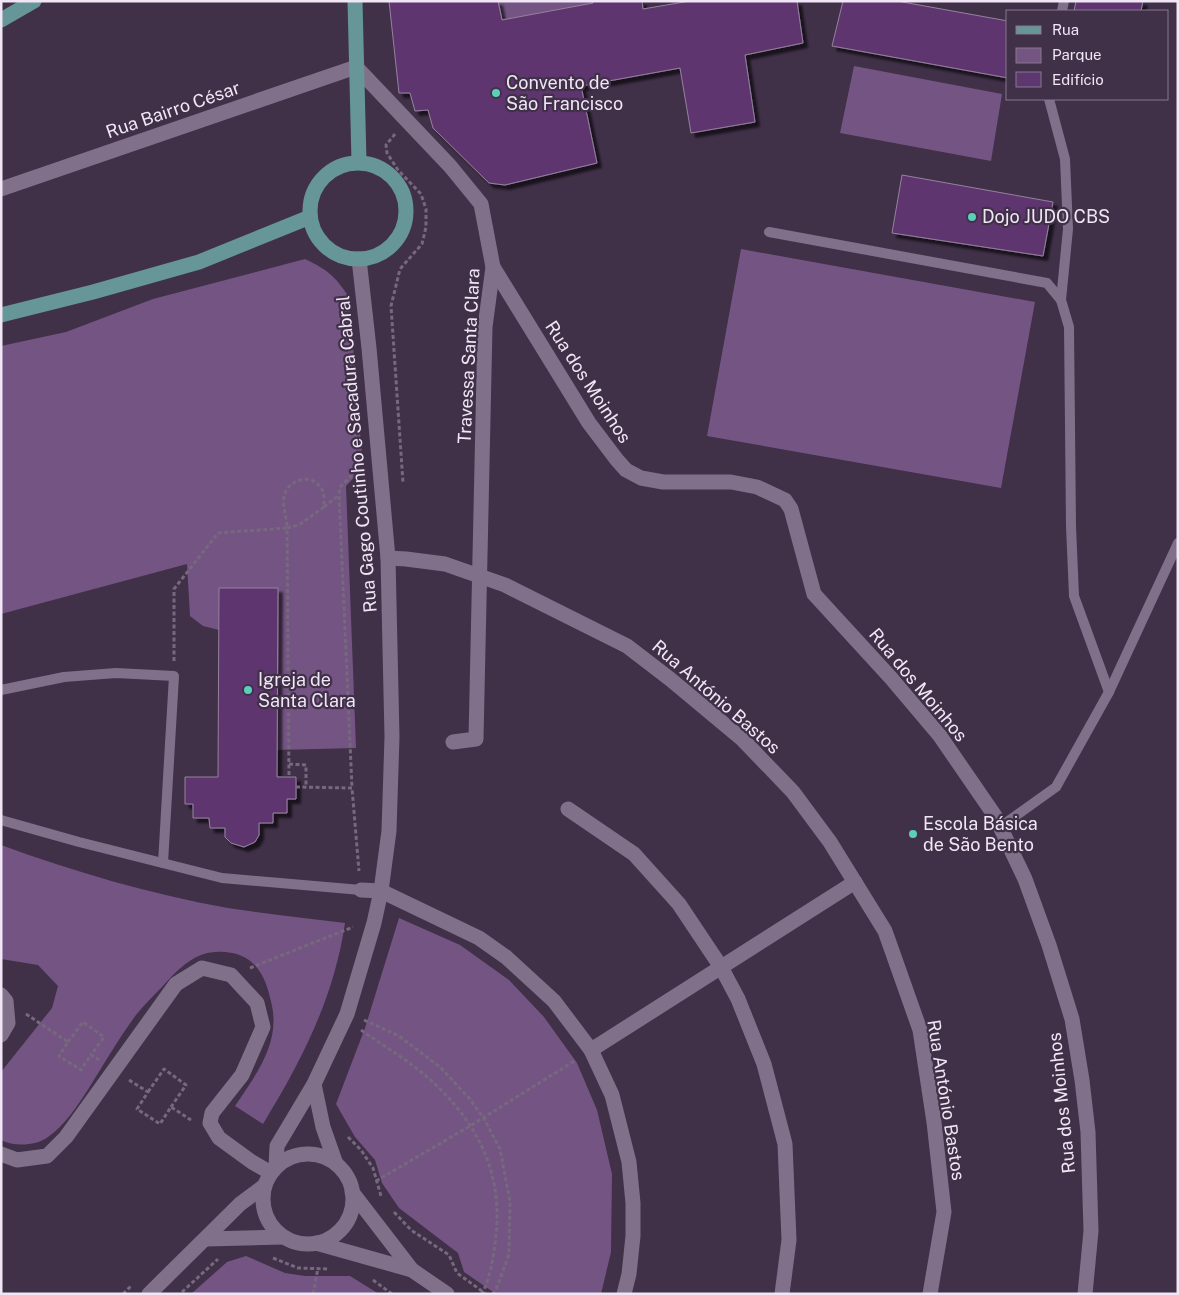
<svg xmlns="http://www.w3.org/2000/svg" width="1179" height="1295" viewBox="0 0 1179 1295" font-family="'Public Sans',sans-serif">
  <defs>
    <filter id="shadow"><feDropShadow dx="4.5" dy="4.5" stdDeviation="1" flood-color="#0009"/></filter>
  </defs>
  <rect width="100%" height="100%" fill="#403048"/>
  <g fill="#745483">
    <polygon points="498,1 593,1 593,3 502,20"/>
    <polygon points="854,66 1002,94 991,161 840,133"/>
    <polygon points="741,249 1035,302 1001,488 707,436"/>
    <path d="M305,259C328,270 335,276 349,297L363,468L346,486L356,748L277,750L219,588V630L203,626L190,616L187,564L1,614V346L66,332L153,299Z"/>
    <path d="M1,845C75,872 150,894 228,908C266,914 306,918 345,923C334,998 302,1060 263,1124L235,1106C255,1076 280,1044 272,1006C267,982 259,958 232,953C199,947 182,965 162,987C153,996 144,1005 136,1015C119,1038 104,1064 89,1088C77,1106 66,1124 48,1137C36,1146 14,1147 1,1140V1072L52,1008L58,986L38,965L1,959Z"/>
    <polygon points="399,918 460,945 509,980 544,1017 577,1063 597,1110 612,1174 611,1252 601,1294 496,1294 464,1272 458,1253 399,1208 382,1183 375,1160 355,1137 336,1104 365,1028"/>
    <polygon points="246,1256 285,1273 305,1276 350,1276 379,1294 191,1294 227,1262"/>
  </g>
  <g fill="#5e3670" stroke="#94829d" filter="url(#shadow)">
    <polygon points="389,1 498,1 502,20 593,3 593,1 642,1 643,9 690,1 797,1 803,43 745,55 755,122 691,133 680,68 581,86 597,163 505,185 489,183 433,128 428,110 415,111 410,93 399,93"/>
    <polygon points="843,1 897,1 1008,21 1008,78 832,46"/>
    <polygon points="1076,1 1143,1 1141,11 1074,11"/>
    <polygon points="902,175 1053,202 1043,256 892,233"/>
    <polygon points="219,588 278,588 277,777 296,777 296,799 287,799 287,813 273,813 273,823 259,823 259,835 255,842 244,847 231,843 225,837 225,828 210,828 209,818 193,818 193,804 185,804 185,777 218,777"/>
  </g>
  <g fill="none" stroke-linecap="round" stroke-linejoin="round">
    <g stroke="#76687d" stroke-width="3" stroke-dasharray="4 2.5" stroke-linecap="butt">
      <polyline points="395,134 386,145 387,153 398,170 421,194 426,209 426,227 422,244 400,269 391,306 403,483"/>
      <polyline points="349,367 357,470 340,487 339,495 352,788"/>
      <polyline points="324,507 339,495"/>
      <path d="M174,661V589L218,533L287,528C287,518 282,506 284,496C288,480 311,472 321,488C325,493 324,501 324,507L299,525L287,528L289,777"/>
      <polyline points="289,764 306,765 306,786"/>
      <polyline points="296,787 352,788 359,871"/>
      <polyline points="250,968 353,927"/>
      <polyline points="26,1014 68,1042 59,1056 81,1070 91,1055 99,1060"/>
      <polyline points="364,1020 399,1036 440,1067 469,1098 483,1117 500,1149 510,1202 509,1254 498,1285 493,1294"/>
      <path d="M361,1030C388,1049 418,1066 441,1090C481,1130 502,1177 496,1234C494,1254 491,1276 482,1294"/>
      <polyline points="68,1042 83,1022 104,1037 91,1055"/>
      <polyline points="129,1080 148,1092 137,1109 160,1124 171,1107 191,1120"/>
      <polyline points="148,1092 164,1069 186,1085 171,1107"/>
      <polyline points="348,1137 361,1150 373,1168 381,1196"/>
      <polyline points="376,1181 470,1126 576,1060"/>
      <polyline points="394,1212 411,1230 449,1255 457,1273 486,1294"/>
      <polyline points="273,1258 298,1268 329,1269"/>
      <polyline points="373,1280 392,1294"/>
      <polyline points="182,1292 218,1259"/>
      <polyline points="123,1294 131,1286"/>
      <polyline points="313,1294 318,1268"/>
    </g>
    <g stroke="#81708a" stroke-width="10">
      <polyline points="1062,11 1064,1"/>
      <polyline points="1049,99 1065,159 1068,229 1061,300"/>
      <polyline points="769,232 1047,283 1061,300 1069,327 1071,526 1074,596 1109,692"/>
      <polyline points="1,690 64,677 116,673 174,676 163,863"/>
      <polyline points="1,820 79,842 222,878 361,890"/>
      <polyline points="1000,827 1056,787 1109,692 1178,543"/>
    </g>
    <g stroke="#81708a" stroke-width="15">
      <polyline points="1,189 356,67 450,166 481,204 493,267 485,327 476,739 453,742"/>
      <polyline points="493,267 589,423 617,460 626,470 641,478 663,482 731,482 757,487 785,500 791,509 814,594 891,678 940,736 995,816 1025,879 1049,945 1072,1019 1082,1080 1088,1132 1091,1231 1085,1294"/>
      <polyline points="388,558 406,559 445,564 505,585 627,646 670,679 742,739 793,792 830,842 885,931 920,1030 934,1122 944,1212 930,1294"/>
      <polyline points="568,809 634,854 679,904 721,967 738,999 764,1064 785,1144 789,1240 782,1294"/>
      <polyline points="361,890 381,891 479,938 506,957 554,1001 591,1050 612,1095 629,1162 633,1203 633,1236 629,1274 624,1294"/>
      <polyline points="1,995 6,1001 8,1023 1,1035"/>
      <polyline points="591,1050 855,882"/>
      <polyline points="314,1084 323,1127 336,1164"/>
      <polyline points="1,1154 17,1160 47,1156 66,1137 176,984 202,968 231,975 257,1003 263,1027 242,1075 212,1113 210,1123 219,1138 252,1162 271,1173"/>
      <circle cx="308" cy="1199" r="45"/>
      <polyline points="276,1167 277,1146 314,1084 347,1014 374,923 381,891 389,831 392,737 388,558 369,348 359,259"/>
      <polyline points="352,1192 412,1270 447,1294"/>
      <polyline points="206,1239 283,1237"/>
      <polyline points="316,1243 412,1270"/>
      <polyline points="149,1294 240,1204 264,1186"/>
    </g>
    <g stroke="#669697" stroke-width="15">
      <polyline points="355,1 359,162"/>
      <polyline points="1,20 34,1"/>
      <circle cx="358" cy="211" r="48"/>
      <polyline points="1,315 93,292 199,262 310,217"/>
    </g>
  </g>
  <g fill="#5cceba" stroke="#403048" stroke-width="2">
    <circle cx="496" cy="93" r="5"/>
    <circle cx="972" cy="217" r="5"/>
    <circle cx="248" cy="690" r="5"/>
    <circle cx="913" cy="834" r="5"/>
  </g>
  <g text-anchor="middle" stroke-width="4.5" stroke-linejoin="round" paint-order="stroke">
    <g font-size="18" fill="#f0e6f5" stroke="#403048" text-anchor="start">
      <text x="506" y="89">Convento de<tspan x="506" dy="21">São Francisco</tspan></text>
      <text x="982" y="223">Dojo JUDO CBS</text>
      <text x="258" y="686">Igreja de<tspan x="258" dy="21">Santa Clara</tspan></text>
      <text x="923" y="830">Escola Básica<tspan x="923" dy="21">de São Bento</tspan></text>
    </g>
    <g font-size="18" fill="#f0e6f5" stroke="#403048">
      <text transform="translate(173 110) rotate(-19)" y="6">Rua Bairro César</text>
      <text transform="translate(469 356) rotate(-87)" y="6">Travessa Santa Clara</text>
      <text transform="translate(588 382) rotate(57)" y="6">Rua dos Moinhos</text>
      <text transform="translate(357 454) rotate(-95)" y="6">Rua Gago Coutinho e Sacadura Cabral</text>
      <text transform="translate(918 685) rotate(50)" y="6">Rua dos Moinhos</text>
      <text transform="translate(716 697) rotate(41)" y="6">Rua António Bastos</text>
      <text transform="translate(946 1100) rotate(81)" y="6">Rua António Bastos</text>
      <text transform="translate(1062 1103) rotate(-96)" y="6">Rua dos Moinhos</text>
    </g>
  </g>
  <rect width="1179" height="1295" fill="none" stroke="#f0e6f5" stroke-width="5"/>
  <rect x="1006" y="10" width="162" height="90" fill="#403048" stroke="#86798d"/>
  <rect x="1016" y="26" width="25" height="8" fill="#669697" stroke="#86798d"/>
  <text x="1052" y="35" font-size="15" fill="#f0e6f5">Rua</text>
  <rect x="1016" y="48" width="25" height="15" fill="#745483" stroke="#86798d"/>
  <text x="1052" y="60" font-size="15" fill="#f0e6f5">Parque</text>
  <rect x="1016" y="72" width="25" height="15" fill="#5e3670" stroke="#86798d"/>
  <text x="1052" y="85" font-size="15" fill="#f0e6f5">Edifício</text>
</svg>
